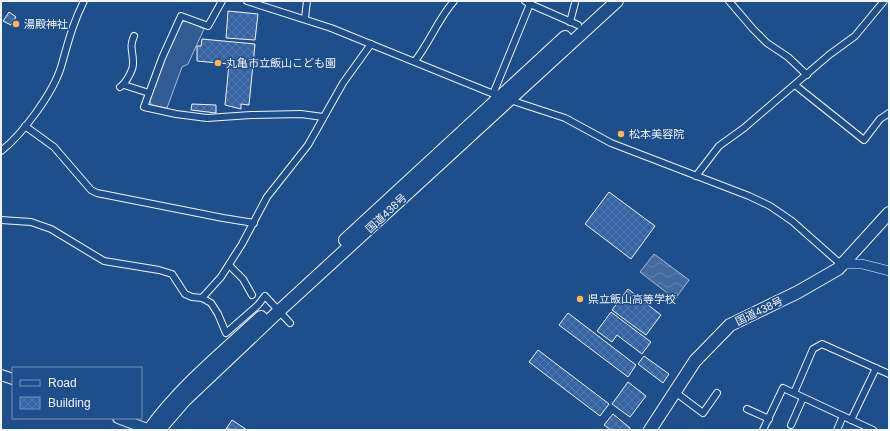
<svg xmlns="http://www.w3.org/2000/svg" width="890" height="431" viewBox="0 0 890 431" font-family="Helvetica,'Noto Sans JP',sans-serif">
  <defs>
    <pattern id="water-waves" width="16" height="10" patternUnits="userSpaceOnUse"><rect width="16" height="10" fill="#446ba0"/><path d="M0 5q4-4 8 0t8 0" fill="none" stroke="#5f81ae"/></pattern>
    <pattern id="building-cross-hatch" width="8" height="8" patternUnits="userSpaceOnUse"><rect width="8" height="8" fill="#3563a3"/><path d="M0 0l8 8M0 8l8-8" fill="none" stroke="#537ab1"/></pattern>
  </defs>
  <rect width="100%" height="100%" fill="#1f4e8c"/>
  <polygon fill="#305b95" stroke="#a8bbd7" points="187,20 204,29 188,64 182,67 167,108 152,105 149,100 168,51 181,23"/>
  <polygon fill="url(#water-waves)" stroke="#a8bbd7" points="654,254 689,280 675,299 640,272"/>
  <g fill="url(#building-cross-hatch)" stroke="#f2f6ff">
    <polygon points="228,11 258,14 255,40 226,38"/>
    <polygon points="9,12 16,17 11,25 3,21"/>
    <polygon points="202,39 255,44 249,105 241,104 241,109 225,105 229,64 197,61 197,46 201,46"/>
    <polygon points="192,104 216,105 216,113 191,110"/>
    <polygon points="609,192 655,226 631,259 585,224"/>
    <polygon points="628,289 661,315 646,335 612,310"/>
    <polygon points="611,312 651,342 642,354 617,335 612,342 597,331"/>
    <polygon points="568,313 636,365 628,377 559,325"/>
    <polygon points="538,350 609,404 600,416 529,362"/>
    <polygon points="644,356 669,374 663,383 638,364"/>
    <polygon points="628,382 646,396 630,417 612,404"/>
    <polygon points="613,414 630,428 629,430 611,430 604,425"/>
    <polygon points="232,420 247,430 226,429"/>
  </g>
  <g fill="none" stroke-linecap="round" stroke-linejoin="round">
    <defs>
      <g id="street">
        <polyline points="222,1 208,26 181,16 162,58 144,107 176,114 207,118 251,115 301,114 323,117"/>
        <polyline points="247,1 331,28 501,97"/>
        <polyline points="729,1 753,29 767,43 788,57 807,75"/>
        <polyline points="530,4 578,25"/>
        <polyline points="305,18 307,1"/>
        <polyline points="570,22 575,3"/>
        <path d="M415,61C430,42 438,19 454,1"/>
        <polyline points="124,85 149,93"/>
        <polyline points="795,85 864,140 880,119 889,113"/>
        <path d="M120,87C126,83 134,69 133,62C133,50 129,48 134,36"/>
        <polyline points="493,94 530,4 525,1"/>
        <polyline points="510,100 565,118 611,143 749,196 770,206 792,221 836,260 843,264"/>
        <polyline points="25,126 54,147 91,190 97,193 223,218 254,223"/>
        <path d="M1,151C22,135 53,93 61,67C68,43 72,25 84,1"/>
        <polyline points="696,176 719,146 744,128 829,55 855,36 884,1"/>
        <polyline points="1,220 31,222 51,229 104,261 159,270 172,274 185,294 192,297 202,298 211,303 218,314 226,333 258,305 265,296 290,323"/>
        <polyline points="229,265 243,279 252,295"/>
        <polyline points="202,298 221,277 242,244 267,197 308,145 343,83 371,44"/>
        <polyline points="675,392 703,413 717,393"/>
        <polyline points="794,393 813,349 822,344 889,374"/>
        <polyline points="747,409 769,419"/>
        <polyline points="851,420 876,368"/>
        <polyline points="791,425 803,398"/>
        <polyline points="763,430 783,388 873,430"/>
        <polyline points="837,430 843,416"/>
      </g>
      <polyline id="secondary" points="843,264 862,264 889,271"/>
      <g id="primary">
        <polyline points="1,375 13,379"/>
        <polyline points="118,418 150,430"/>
      </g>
      <g id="highway">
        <polyline points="345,240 565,37"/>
        <path d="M149,430C180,387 222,353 261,317"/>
        <polyline points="159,430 184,401 279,311 617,1"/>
        <polyline points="650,430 695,361 730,325 798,292 838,269 889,213"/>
      </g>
    </defs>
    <use href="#street" stroke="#f2f6ff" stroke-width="8"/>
    <use href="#secondary" stroke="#f2f6ff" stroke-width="10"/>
    <use href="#primary" stroke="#f2f6ff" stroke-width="12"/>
    <use href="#highway" stroke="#f2f6ff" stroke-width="14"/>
    <use href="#street" stroke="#1f4e8c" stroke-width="6"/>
    <use href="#secondary" stroke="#1f4e8c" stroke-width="9"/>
    <use href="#primary" stroke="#1f4e8c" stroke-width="10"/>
    <use href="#highway" stroke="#1f4e8c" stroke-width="12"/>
  </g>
  <g fill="#ffb74d" stroke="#1f4e8c" stroke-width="1.5">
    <circle cx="16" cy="24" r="4"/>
    <circle cx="218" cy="63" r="4"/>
    <circle cx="621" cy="134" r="4"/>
    <circle cx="580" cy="299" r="4"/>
  </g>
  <g text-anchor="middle" stroke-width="3" stroke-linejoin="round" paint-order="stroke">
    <g font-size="11" fill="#f2f6ff" stroke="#1f4e8c" text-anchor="start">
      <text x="24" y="28">湯殿神社</text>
      <text x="226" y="67">丸亀市立飯山こども園</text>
      <text x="629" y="138">松本美容院</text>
      <text x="588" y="303">県立飯山高等学校</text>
    </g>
    <g font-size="11" fill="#f2f6ff" stroke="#1f4e8c">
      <text transform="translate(386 213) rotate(-43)" y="4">国道438号</text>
      <text transform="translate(759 311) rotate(-26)" y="4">国道438号</text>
    </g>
  </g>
  <rect width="890" height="431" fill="none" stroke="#f2f6ff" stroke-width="4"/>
  <rect x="12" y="367" width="130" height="52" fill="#1f4e8c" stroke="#7391ba"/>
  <rect x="20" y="380" width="20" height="6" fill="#1f4e8c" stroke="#7391ba"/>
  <text x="48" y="387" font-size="12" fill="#f2f6ff">Road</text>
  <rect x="20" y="397" width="20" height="12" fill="url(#building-cross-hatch)" stroke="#7391ba"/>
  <text x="48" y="407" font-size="12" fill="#f2f6ff">Building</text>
</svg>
